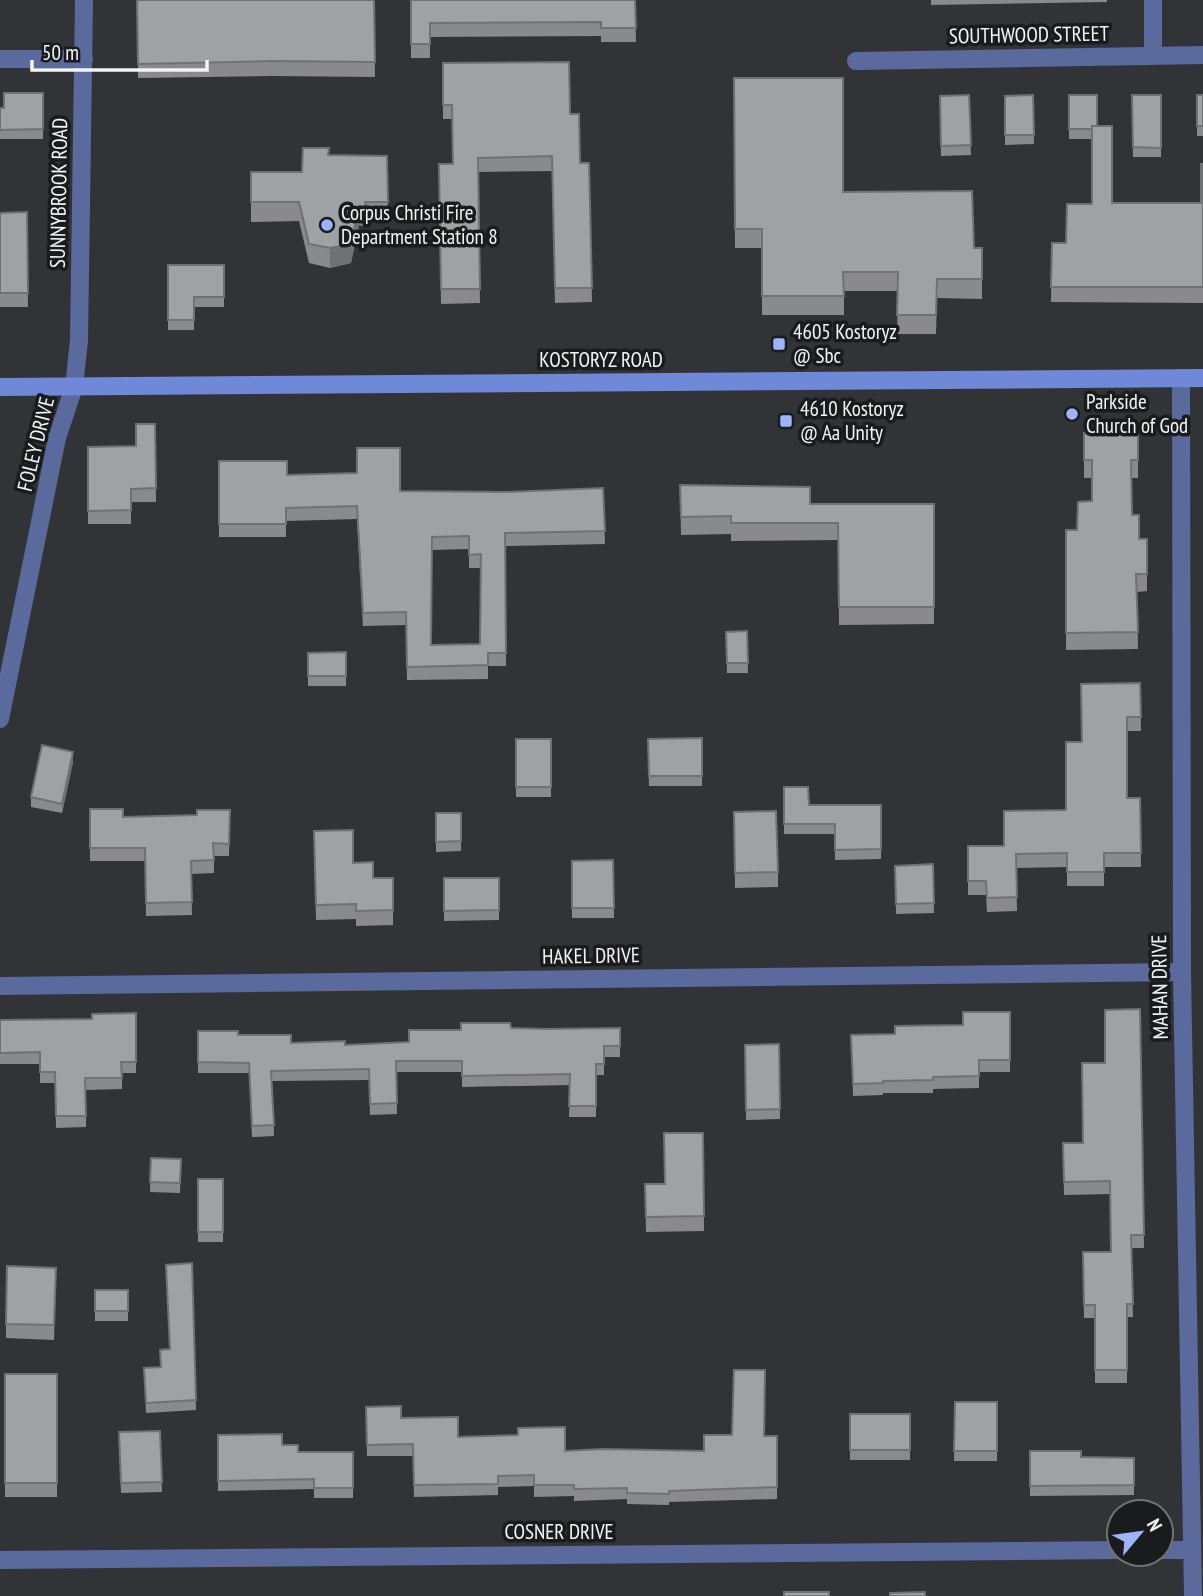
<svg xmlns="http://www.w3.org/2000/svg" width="1203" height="1596" viewBox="0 0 1203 1596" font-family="'PT Sans Narrow',sans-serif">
  <rect width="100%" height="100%" fill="#323336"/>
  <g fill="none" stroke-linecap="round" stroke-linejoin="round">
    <g stroke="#5a6a9c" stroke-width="18">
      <polyline points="1153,0 1153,55"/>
      <polyline points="0,59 84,59"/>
      <polyline points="856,61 1203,55"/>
      <polyline points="1181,378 1182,972 1193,1596"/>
      <polyline points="0,719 57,438 74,387"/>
      <polyline points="0,986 1182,972"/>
      <polyline points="1161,1550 1192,1550"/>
      <polyline points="0,1560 1119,1550"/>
    </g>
    <polyline stroke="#5a6a9c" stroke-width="18" points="74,387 79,340 84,0"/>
    <polyline stroke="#6f88d7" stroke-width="18" points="0,387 1203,378"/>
  </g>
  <g fill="#8a8a8e" fill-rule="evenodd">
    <polygon points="137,0 374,0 375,77 273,76 138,78"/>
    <polygon points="411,0 635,0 636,42 601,42 601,36 430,37 430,58 411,58"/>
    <polygon points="931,0 1107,0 1107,2 931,5"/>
    <polygon points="443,63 570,114 580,163 589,163 592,302 555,303 552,171 478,172 480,303 441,304 439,164 453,164 452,119 443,119"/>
    <polygon points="734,78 843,192 974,248 982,248 982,299 937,298 936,334 897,334 898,291 844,291 844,315 762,315 762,248 735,248"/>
    <polygon points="43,93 43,139 0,139 0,108 4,108"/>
    <polygon points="969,95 971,155 941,156 940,96"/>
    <polygon points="1033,95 1034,144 1005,145 1005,96"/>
    <polygon points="1069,95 1097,126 1112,203 1201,203 1203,164 1203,303 1051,302 1052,243 1066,243 1092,204 1092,139 1069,139"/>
    <polygon points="1132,95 1161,95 1161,157 1133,157"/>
    <rect x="1197" y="95" width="6" height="41"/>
    <polygon points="329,155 387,156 388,221 366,221 366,227 359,225 351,263 330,268 309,263 299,221 251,222 251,172 302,172"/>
    <polygon points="27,212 28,307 0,307 0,213"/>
    <polygon points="168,265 224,265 224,307 194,307 194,330 168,330"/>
    <polygon points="155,424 156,502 131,502 131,524 88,524 88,447 136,446"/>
    <polygon points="1138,432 1138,478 1131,478 1132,515 1139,539 1147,539 1147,591 1137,592 1138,649 1066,650 1066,530 1077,530 1092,501 1092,478 1084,478 1084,433"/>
    <path d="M219,461L287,475L400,491L505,492L603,488L605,544L505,546L506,666H488V679L407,680L406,625L363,626L357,519L286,521V537H219ZM469,549V568H480V644L431,645L432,550Z"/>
    <polygon points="680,485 810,504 934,504 934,624 839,625 838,540 731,541 731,534 681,535"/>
    <polygon points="747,631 748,673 727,673 726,632"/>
    <polygon points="346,652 346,686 308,686 308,653"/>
    <polygon points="1140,683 1141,731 1127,731 1127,798 1140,798 1141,867 1104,867 1104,886 1067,886 1067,867 1016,868 1017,911 987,912 986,895 968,895 968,846 1004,846 1066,810 1082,742"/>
    <polygon points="702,738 702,786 649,786 648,739"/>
    <rect x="516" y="739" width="35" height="58"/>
    <polygon points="73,762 62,813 31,807 31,797"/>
    <polygon points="784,787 809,805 881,805 881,859 835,860 835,834 784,834"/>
    <polygon points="90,809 123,817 197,815 230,810 229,856 214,856 214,873 191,874 192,915 146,916 145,861 90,861"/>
    <polygon points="734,812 778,872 778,887 735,888"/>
    <polygon points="436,813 461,813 461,851 436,852"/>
    <polygon points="314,831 373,878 393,878 393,925 356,926 356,919 316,920"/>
    <polygon points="613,860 614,918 572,918 572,861"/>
    <polygon points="933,864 934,913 896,914 895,866"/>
    <polygon points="444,878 499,878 499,920 444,921"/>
    <polygon points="1140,1009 1144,1248 1131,1248 1133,1317 1127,1317 1127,1383 1095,1383 1095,1318 1084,1318 1083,1252 1111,1252 1110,1194 1064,1195 1063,1143 1083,1143 1105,1063"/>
    <polygon points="1010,1012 1010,1072 979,1072 979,1088 933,1089 933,1093 883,1093 883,1095 853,1096 851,1035 895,1034 963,1025"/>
    <polygon points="136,1013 136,1073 122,1073 122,1089 86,1090 86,1127 56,1128 55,1083 40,1083 40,1064 0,1064 0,1020 92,1019"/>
    <polygon points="511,1028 546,1029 620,1028 620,1057 604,1057 604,1075 596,1075 596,1117 569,1117 570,1085 462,1087 462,1072 396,1072 397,1114 370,1115 369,1080 272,1081 274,1136 252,1137 249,1073 198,1073 198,1031 238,1035 291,1043 345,1045 409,1042 461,1030"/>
    <polygon points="779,1044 780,1119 746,1120 745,1045"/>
    <polygon points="703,1133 704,1231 646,1232 645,1184 664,1184"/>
    <polygon points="151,1158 181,1159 180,1193 150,1192"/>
    <rect x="198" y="1179" width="25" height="63"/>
    <polygon points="192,1263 196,1410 146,1413 144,1368 160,1367 160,1350 169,1349"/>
    <polygon points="56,1283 54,1340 6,1338 6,1324"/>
    <rect x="95" y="1290" width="33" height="31"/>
    <rect x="5" y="1374" width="52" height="123"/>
    <polygon points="955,1402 997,1402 997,1461 954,1461"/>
    <polygon points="366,1407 458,1437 565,1451 704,1451 764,1436 777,1436 777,1499 669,1502 669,1505 627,1504 627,1499 574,1501 574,1496 534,1497 534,1486 498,1487 498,1495 414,1497 413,1456 367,1456"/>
    <rect x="850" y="1414" width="60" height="46"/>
    <polygon points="160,1431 162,1492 121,1493 119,1432"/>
    <polygon points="218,1435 282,1445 298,1452 353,1452 353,1498 314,1498 314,1489 218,1491"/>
    <polygon points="1030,1451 1081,1457 1134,1458 1134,1495 1030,1496"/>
  </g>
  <g fill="#707174">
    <polygon points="359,206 359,225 351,263 330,268 330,248"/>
    <polygon points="73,752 73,762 62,813 62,804"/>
  </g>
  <g fill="#a0a1a5" stroke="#707174" stroke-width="2" fill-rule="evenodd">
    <polygon points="137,0 374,0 375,62 273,61 138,64"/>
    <polygon points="411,0 635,0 636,28 601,28 601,22 430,23 430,44 411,44"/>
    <polygon points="569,62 570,114 579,114 580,163 589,163 592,288 555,288 552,156 478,158 480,289 441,289 439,164 453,164 452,105 443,105 443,63"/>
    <polygon points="734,78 843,78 843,192 972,191 974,248 982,248 982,279 937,279 936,315 897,315 898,272 843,272 844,296 762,296 762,229 735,229"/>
    <polygon points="4,93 43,93 43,129 0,130 0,108 4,108"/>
    <polygon points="969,95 971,145 941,146 940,96"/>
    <polygon points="1033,95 1034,135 1005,135 1005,96"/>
    <polygon points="1069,95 1097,95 1097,126 1092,126 1092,129 1069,129"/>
    <polygon points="1132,95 1161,95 1161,148 1133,147"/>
    <rect x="1197" y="95" width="6" height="31"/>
    <polygon points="1092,126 1112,126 1112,203 1201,203 1201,164 1203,164 1203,287 1051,287 1052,243 1066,243 1067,204 1092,204"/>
    <polygon points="303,148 329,148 328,155 387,156 388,202 365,202 366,208 359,206 351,244 330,248 309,244 299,202 251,202 251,172 302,172"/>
    <polygon points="27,212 28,293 0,293 0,213"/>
    <polygon points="168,265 224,265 224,297 194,297 194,320 168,320"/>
    <polygon points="136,424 155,424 156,488 131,489 131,510 88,511 88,447 136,446"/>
    <polygon points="1138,432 1138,460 1131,460 1132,515 1139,515 1139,539 1147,539 1147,574 1136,574 1138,632 1066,633 1066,530 1077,530 1078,502 1092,501 1092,460 1084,460 1084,433"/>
    <path d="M357,448H400V491L505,492L603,488L605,531L505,533L506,653H488V665L407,667L406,612L363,613L357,506L286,508V524H219V461H287V475L357,473ZM469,536V555L481,554L480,644L431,645L432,537Z"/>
    <polygon points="680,485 810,487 810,504 934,504 934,607 839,607 838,523 731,523 731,516 681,517"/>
    <polygon points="747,631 748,663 727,663 726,632"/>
    <polygon points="346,652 346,676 308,676 308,653"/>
    <polygon points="1140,683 1141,717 1127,717 1127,798 1140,798 1141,853 1104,853 1104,872 1067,872 1067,853 1016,854 1017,897 987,898 986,881 968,881 968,846 1004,846 1004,811 1066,810 1066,742 1082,742 1081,684"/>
    <polygon points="702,738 702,776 649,776 648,739"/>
    <rect x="516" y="739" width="35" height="48"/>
    <polygon points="42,745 73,752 62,804 31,797"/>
    <polygon points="784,787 808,787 809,805 881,805 881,849 835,850 835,824 784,824"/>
    <polygon points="90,809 123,809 123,817 197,815 197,810 230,810 229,844 213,843 214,860 191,861 192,902 146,903 145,848 90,848"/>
    <polygon points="776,811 778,872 735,873 734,812"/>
    <polygon points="436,813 461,813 461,841 436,842"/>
    <polygon points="353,830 353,863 373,862 373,878 393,878 393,910 356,911 356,904 316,905 314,831"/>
    <polygon points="613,860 614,908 572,908 572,861"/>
    <polygon points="933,864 934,903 896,904 895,866"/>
    <polygon points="444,878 499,878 499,910 444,911"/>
    <polygon points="1140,1009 1144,1235 1131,1235 1133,1304 1127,1304 1127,1370 1095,1370 1095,1305 1084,1305 1083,1252 1111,1252 1110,1181 1064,1182 1063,1143 1083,1143 1082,1063 1105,1063 1105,1010"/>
    <polygon points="963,1012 1010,1012 1010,1060 979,1060 979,1076 933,1077 933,1080 883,1081 883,1083 853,1084 851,1035 895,1034 895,1026 963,1025"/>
    <polygon points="136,1013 136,1062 121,1062 122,1078 85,1078 86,1116 56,1116 55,1072 40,1072 40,1052 0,1053 0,1020 92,1019 92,1014"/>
    <polygon points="461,1023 510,1023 511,1028 546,1029 620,1028 620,1046 604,1046 604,1064 596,1064 596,1106 569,1106 570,1074 462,1076 462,1061 396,1061 397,1103 370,1104 369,1069 271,1071 274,1125 252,1126 249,1063 198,1062 198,1031 238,1031 238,1035 291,1035 291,1043 345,1041 345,1045 409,1042 409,1030 461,1030"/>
    <polygon points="779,1044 780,1109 746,1110 745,1045"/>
    <polygon points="664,1133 703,1133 704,1216 646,1217 645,1184 665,1184"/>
    <polygon points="151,1158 181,1159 180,1183 150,1182"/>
    <rect x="198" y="1179" width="25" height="53"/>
    <polygon points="192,1263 196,1400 146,1403 144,1368 161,1367 160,1350 170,1349 166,1265"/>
    <polygon points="7,1266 56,1268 54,1325 6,1324"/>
    <rect x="95" y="1290" width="33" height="21"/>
    <polygon points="734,1370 765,1370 764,1436 777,1436 777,1487 669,1491 669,1494 627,1493 627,1488 574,1489 574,1485 534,1485 534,1475 498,1476 498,1484 414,1485 413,1444 367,1445 366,1407 401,1406 401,1418 458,1417 458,1437 518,1435 518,1428 565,1427 565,1451 603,1449 704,1451 704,1435 732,1435"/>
    <rect x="5" y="1374" width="52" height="109"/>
    <polygon points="955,1402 997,1402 997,1451 954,1451"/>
    <rect x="850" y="1414" width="60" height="36"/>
    <polygon points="160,1431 162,1482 121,1483 119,1432"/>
    <polygon points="282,1434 282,1445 298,1445 298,1452 353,1452 353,1488 314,1488 314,1479 218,1481 218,1435"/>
    <polygon points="1030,1451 1081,1451 1081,1457 1134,1458 1134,1485 1030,1486"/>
    <rect x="784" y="1592" width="45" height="4"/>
    <polygon points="925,1592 925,1596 890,1596 890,1593"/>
  </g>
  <g fill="#9cb4fd" stroke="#1a1b1c" stroke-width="2.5">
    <circle cx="327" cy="225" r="7"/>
    <rect x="772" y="337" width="14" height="14" rx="3.5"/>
    <circle cx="1072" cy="414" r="7"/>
    <rect x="779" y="414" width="14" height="14" rx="3.5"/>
  </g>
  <g text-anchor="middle" stroke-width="7" stroke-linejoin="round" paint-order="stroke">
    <g font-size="21" fill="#f3f4f6" stroke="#1a1b1c">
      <text transform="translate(1029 35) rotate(-1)" y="7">SOUTHWOOD STREET</text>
      <text transform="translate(59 193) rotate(-89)" y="7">SUNNYBROOK ROAD</text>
      <text x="601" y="367">KOSTORYZ ROAD</text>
      <text transform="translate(36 444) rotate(-76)" y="7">FOLEY DRIVE</text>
      <text transform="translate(591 956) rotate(-1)" y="7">HAKEL DRIVE</text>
      <text transform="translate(1160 987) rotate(-91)" y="7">MAHAN DRIVE</text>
      <text x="559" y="1539">COSNER DRIVE</text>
    </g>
    <g font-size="21" fill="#f3f4f6" stroke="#1a1b1c" text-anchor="start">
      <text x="341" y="220">Corpus Christi Fire<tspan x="341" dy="24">Department Station 8</tspan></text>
      <text x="793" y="339">4605 Kostoryz<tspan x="793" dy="24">@ Sbc</tspan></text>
      <text x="1086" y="409">Parkside<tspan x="1086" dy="24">Church of God</tspan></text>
      <text x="800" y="416">4610 Kostoryz<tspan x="800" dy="24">@ Aa Unity</tspan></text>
    </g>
  </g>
  <g transform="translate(1140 1533) rotate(61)"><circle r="33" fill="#1a1b1c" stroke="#717273" stroke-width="2"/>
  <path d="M0-5L12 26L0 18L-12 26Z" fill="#9cb4fd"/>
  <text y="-10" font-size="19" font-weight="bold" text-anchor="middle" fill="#f3f4f6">N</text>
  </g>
  <path d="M32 60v10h175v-10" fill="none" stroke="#f3f4f6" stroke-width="3.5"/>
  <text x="42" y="60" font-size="21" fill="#f3f4f6" stroke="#1a1b1c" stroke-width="5" paint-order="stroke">50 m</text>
</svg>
